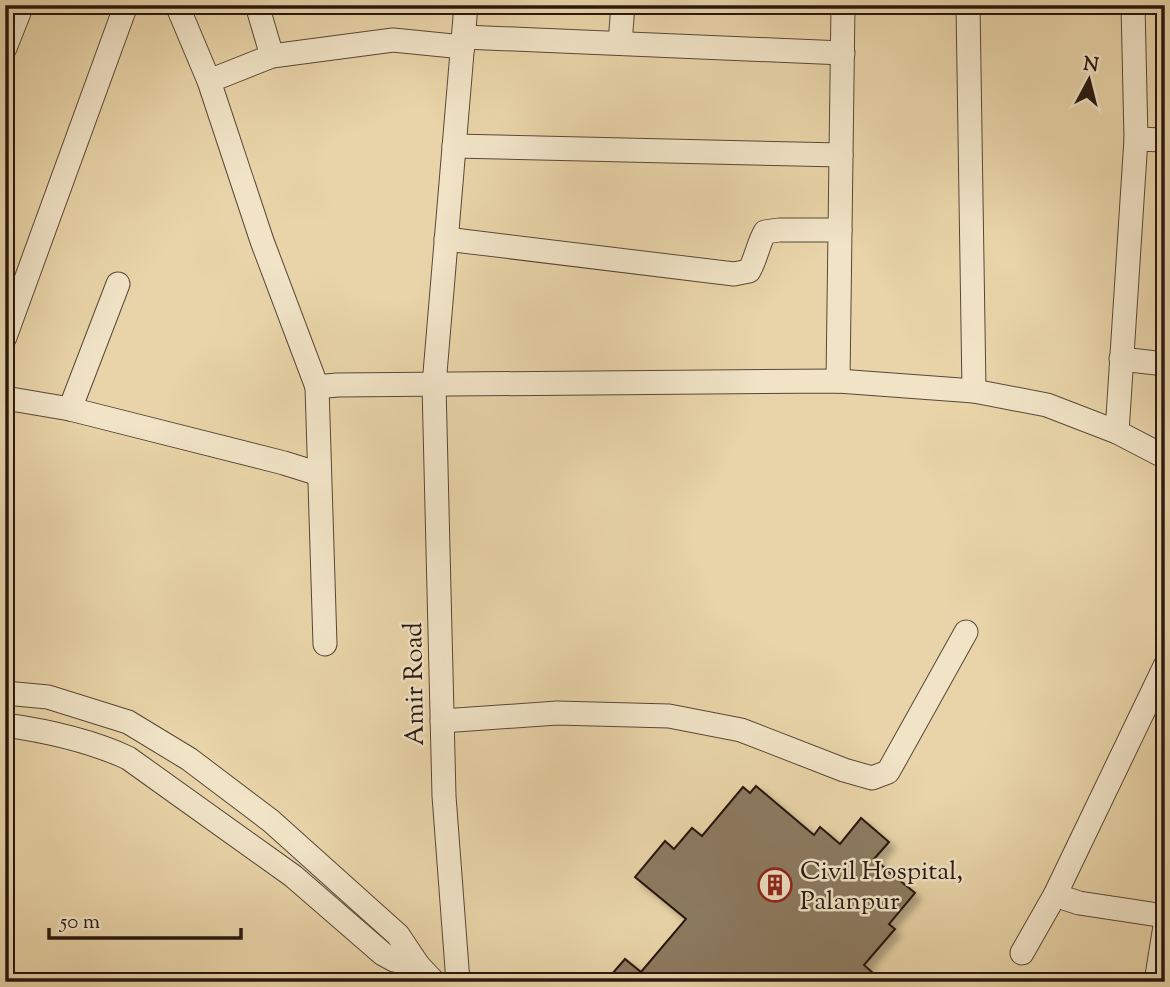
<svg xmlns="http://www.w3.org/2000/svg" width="1170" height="987" viewBox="0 0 1170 987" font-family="'Sorts Mill Goudy',serif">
  <defs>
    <filter id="shadow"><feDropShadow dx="6" dy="6" stdDeviation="3.5" flood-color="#0004"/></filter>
  </defs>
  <rect width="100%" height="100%" fill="#e8d4a8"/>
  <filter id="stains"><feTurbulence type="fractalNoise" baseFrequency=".00286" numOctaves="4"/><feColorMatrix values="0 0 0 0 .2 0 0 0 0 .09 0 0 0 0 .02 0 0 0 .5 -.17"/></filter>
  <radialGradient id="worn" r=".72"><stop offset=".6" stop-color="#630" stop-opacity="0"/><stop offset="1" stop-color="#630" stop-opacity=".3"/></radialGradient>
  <polygon fill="#8c7a60" stroke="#291811" stroke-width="2" filter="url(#shadow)" points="756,786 814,835 820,827 840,844 861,818 889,842 874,859 915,893 889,924 895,929 864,965 883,982 605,982 625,959 641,972 686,919 635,877 665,841 674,849 692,828 702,836 743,787 750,793"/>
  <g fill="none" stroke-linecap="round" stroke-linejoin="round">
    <defs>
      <g id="minor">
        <polyline points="177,5 209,81 262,241 317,387 337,385 838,381 974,391 1047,405 1117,432 1165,457"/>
        <polyline points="257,5 272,56"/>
        <polyline points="968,5 974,391"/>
        <polyline points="464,37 843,53"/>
        <polyline points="620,43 623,5"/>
        <polyline points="5,48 22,5"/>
        <polyline points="209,81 272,56 393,40 463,47"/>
        <polyline points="1136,139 1165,140"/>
        <polyline points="454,146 841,155"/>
        <path d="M446,239L734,274L749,271C756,259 758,244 765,232L779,230H840"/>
        <polyline points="5,337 126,5"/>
        <polyline points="1121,359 1165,364"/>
        <polyline points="838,381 843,5"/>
        <polyline points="317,387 325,644"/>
        <polyline points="5,398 70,409 284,463 319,474"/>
        <polyline points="70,409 118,284"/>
        <polyline points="1117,432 1136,139 1133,5"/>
        <polyline points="5,693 48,697 128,722 189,759 271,821 398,935 418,965 434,982"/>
        <polyline points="442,721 557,713 669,716 741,730 844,770 872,778 888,772 966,632"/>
        <path d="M5,725C48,731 89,740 128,758L293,876L383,954L394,960L418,965"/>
        <polyline points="1055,895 1079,903 1165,916"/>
        <polyline points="1022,953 1055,895 1165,666"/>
        <polyline points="458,982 444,796 434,385 466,5"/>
        <polyline points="1156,982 1165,926"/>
      </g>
    </defs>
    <use href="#minor" stroke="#594737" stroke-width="25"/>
    <use href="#minor" stroke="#f0e3c6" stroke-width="23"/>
  </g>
  <defs>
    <symbol id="building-ring" viewBox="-11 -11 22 22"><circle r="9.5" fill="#f0e3c6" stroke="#8f2418" stroke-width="1.5"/><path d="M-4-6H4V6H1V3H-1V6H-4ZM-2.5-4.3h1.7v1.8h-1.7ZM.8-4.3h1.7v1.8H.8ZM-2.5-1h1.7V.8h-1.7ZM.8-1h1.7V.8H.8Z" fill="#8f2418"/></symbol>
  </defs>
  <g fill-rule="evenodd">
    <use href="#building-ring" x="756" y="866" width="38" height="38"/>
  </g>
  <g text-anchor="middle" stroke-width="5" stroke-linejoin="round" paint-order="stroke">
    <g font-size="26" fill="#291811" stroke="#f0e3c6">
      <text transform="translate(413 684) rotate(-91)" y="9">Amir Road</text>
    </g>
    <g font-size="26" fill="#291811" stroke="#f0e3c6" text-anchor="start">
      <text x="800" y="879">Civil Hospital,<tspan x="800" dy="30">Palanpur</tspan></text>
    </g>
  </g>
  <rect width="1170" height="987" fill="none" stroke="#e8d4a8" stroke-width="28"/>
  <rect x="7" y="7" width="1156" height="973" fill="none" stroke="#291811" stroke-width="3.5"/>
  <rect x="14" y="14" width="1142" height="959" fill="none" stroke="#291811" stroke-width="2"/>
  <g transform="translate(1089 80) rotate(7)" stroke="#f0e3c6" stroke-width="5" paint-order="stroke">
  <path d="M0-5L12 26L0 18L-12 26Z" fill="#291811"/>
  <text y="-10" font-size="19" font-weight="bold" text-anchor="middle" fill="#291811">N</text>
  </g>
  <path d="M49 928v10h192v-10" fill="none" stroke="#291811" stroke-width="3.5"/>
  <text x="60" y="928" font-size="21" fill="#291811" stroke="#f0e3c6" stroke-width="5" paint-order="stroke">50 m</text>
  <rect width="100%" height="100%" filter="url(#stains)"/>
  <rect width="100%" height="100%" fill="url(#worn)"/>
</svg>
